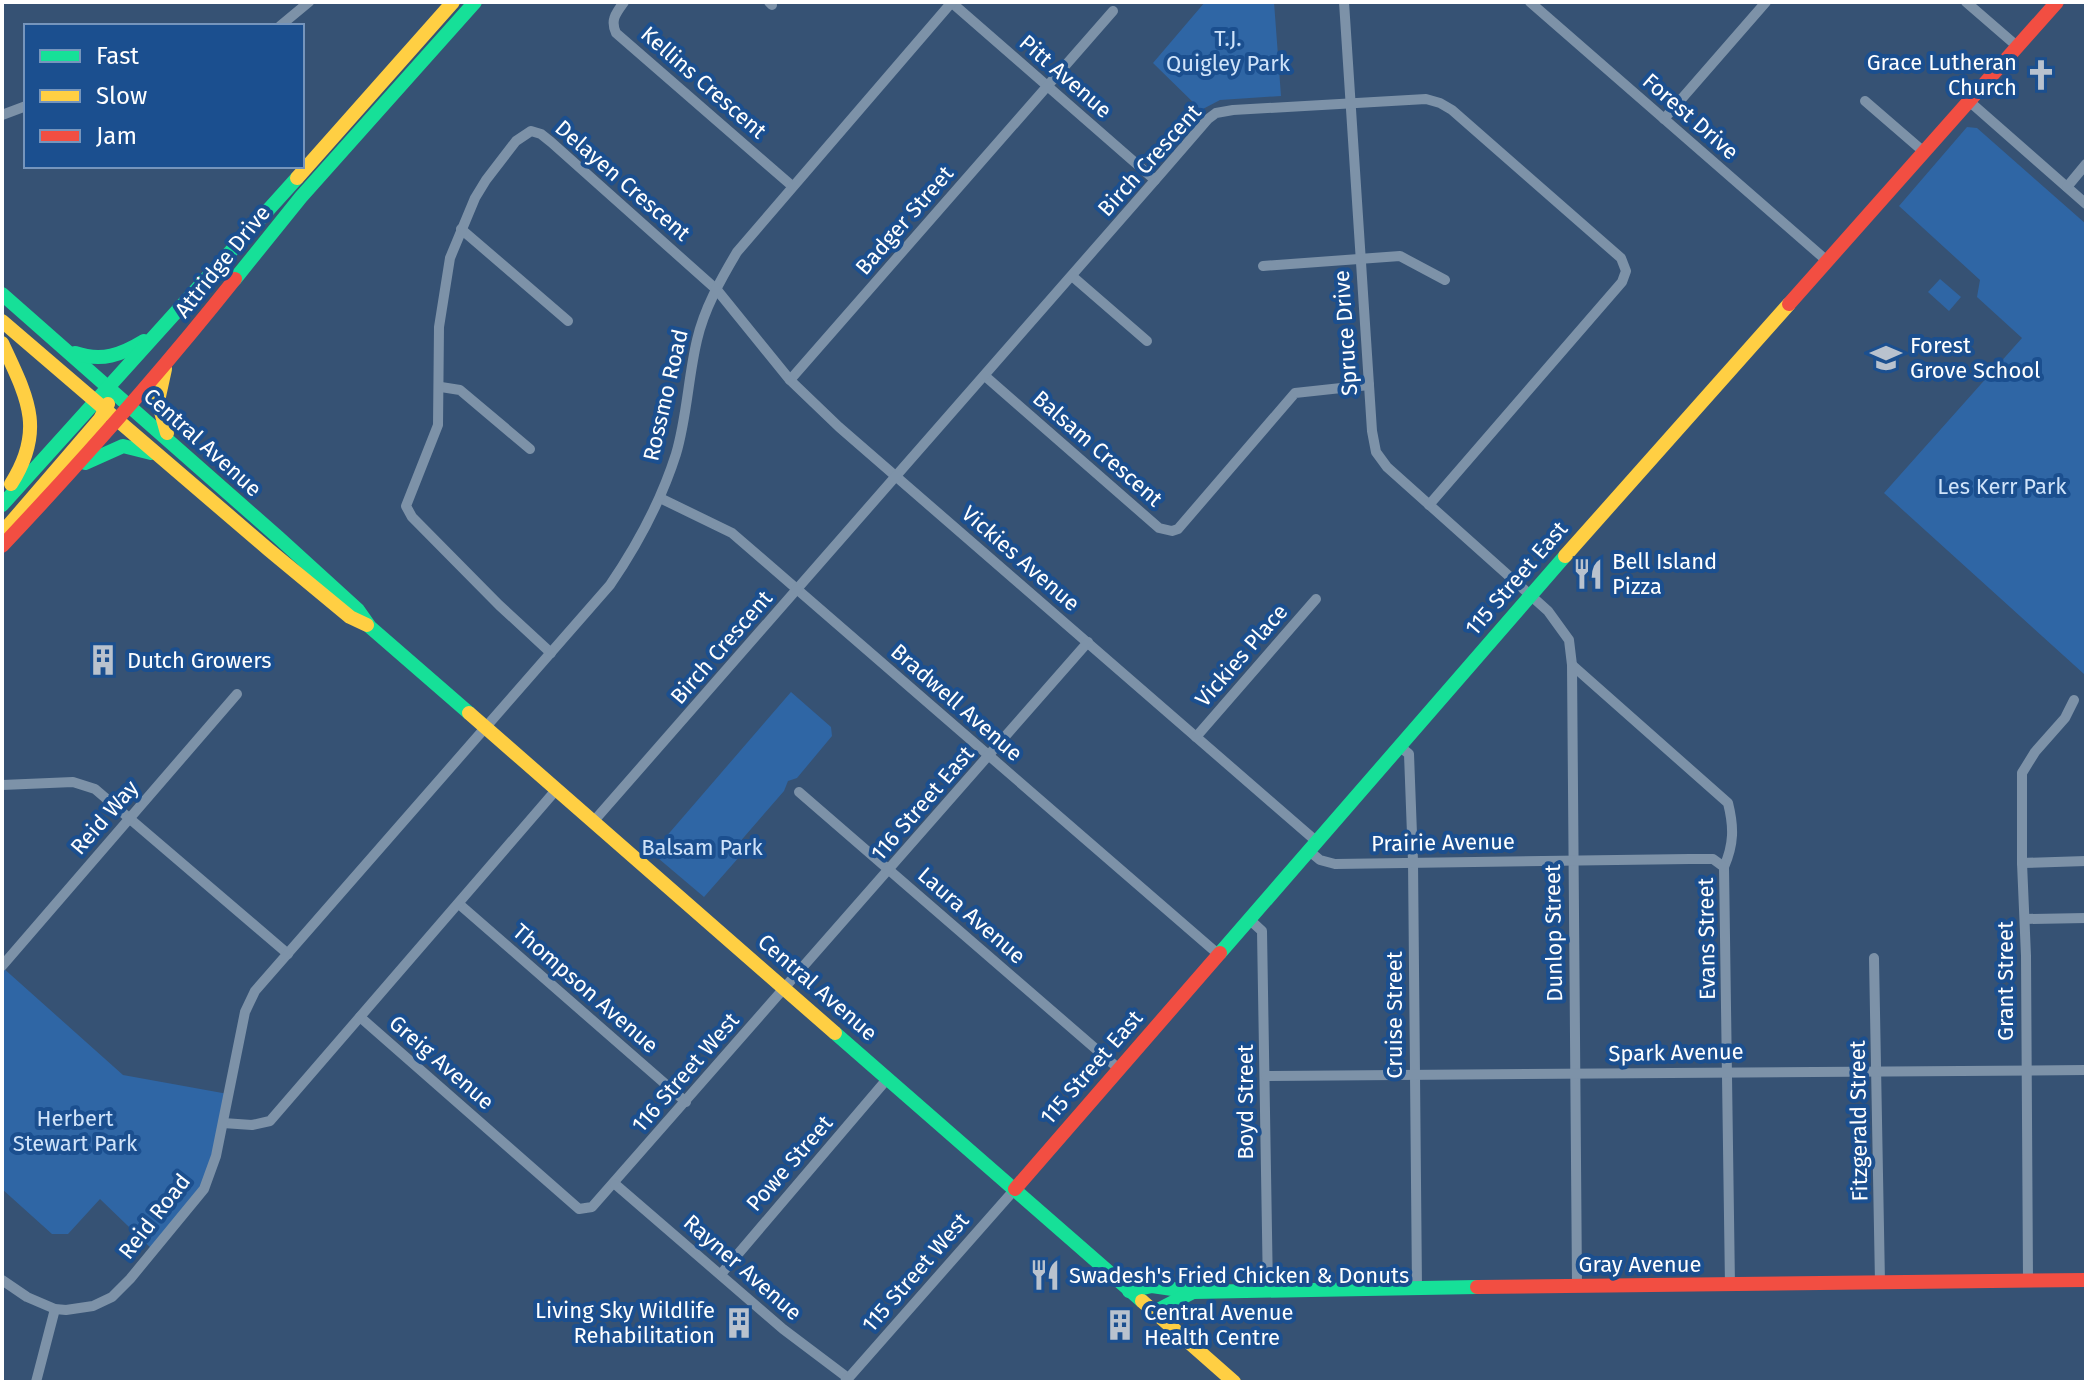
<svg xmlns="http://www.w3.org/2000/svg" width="2088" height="1384" viewBox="0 0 2088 1384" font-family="'Fira Sans',sans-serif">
  <rect width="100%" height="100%" fill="#365274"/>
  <g fill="#2f66a5">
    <polygon points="1205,2 1274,2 1281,96 1220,100 1201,110 1153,63"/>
    <polygon points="1967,127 1977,128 2086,224 2086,673 2084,674 1884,493 2022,338 1977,297 1980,280 1899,206"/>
    <polygon points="1940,279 1961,297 1949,311 1928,292"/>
    <polygon points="791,692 831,727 832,736 797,778 788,781 784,791 738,844 740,856 704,897 652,853"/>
    <polygon points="2,967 123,1075 228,1094 204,1189 154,1251 100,1199 68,1234 52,1234 2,1189"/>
  </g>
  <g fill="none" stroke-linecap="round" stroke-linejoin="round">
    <g stroke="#7d92a8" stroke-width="10">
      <path d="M624,2C616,13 610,20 616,33L791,185"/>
      <polyline points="769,2 772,5"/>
      <polyline points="951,2 1155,180"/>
      <polyline points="1344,2 1372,431 1376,452 1387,467 1548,611 1569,640 1572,665 1577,1285"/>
      <polyline points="1530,2 1826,260"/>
      <polyline points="1966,2 2018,47"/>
      <polyline points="280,26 309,2"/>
      <polyline points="1865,101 1924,152"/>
      <polyline points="1970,102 2086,204"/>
      <polyline points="2,115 26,106"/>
      <polyline points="1664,119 1766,2"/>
      <polyline points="2067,187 2086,164"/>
      <polyline points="461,229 568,321"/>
      <polyline points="1263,266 1400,256 1445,280"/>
      <polyline points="1072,276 1147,341"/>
      <polyline points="985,376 1159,528 1172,531 1178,529 1295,393 1369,385"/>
      <polyline points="790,380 1113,11"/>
      <polyline points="441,387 460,390 530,449"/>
      <polyline points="660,498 732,533 1218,954"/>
      <polyline points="551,653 499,605 412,517 406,506 438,425 439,327 450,258 475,198 486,180 516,141 531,131 541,134 551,142 717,290 790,380 839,427 1316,841"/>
      <path d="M1572,665L1728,803C1734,827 1734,844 1724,867L1730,1286"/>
      <polyline points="1196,737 1316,599"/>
      <polyline points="1399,746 1409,754 1413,861 1417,1288"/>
      <polyline points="2,785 73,782 95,789 288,954"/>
      <polyline points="799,792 1119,1069"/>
      <polyline points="593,822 1163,171 1208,119 1216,113 1233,110 1426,99 1440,103 1452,110 1621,258 1626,271 1622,282 1429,505"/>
      <polyline points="1308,850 1320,860 1335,864 1690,859 1713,859 1724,867"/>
      <polyline points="2022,863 2086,861"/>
      <polyline points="459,904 686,1102"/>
      <polyline points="1249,919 1262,931 1268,1292"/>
      <polyline points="2025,919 2086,918"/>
      <polyline points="1874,958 1880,1283"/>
      <polyline points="2,966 237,694"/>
      <polyline points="360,1017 579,1209 592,1207 1088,642"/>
      <polyline points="1266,1076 2086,1070"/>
      <polyline points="223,1123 252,1125 270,1121 556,790"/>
      <polyline points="615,1184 783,1329 848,1378"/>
      <polyline points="721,1274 888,1078"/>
      <path d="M2,1280L27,1297L55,1309L66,1310L93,1306L112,1297L130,1279L204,1189L216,1156L245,1012L255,991L610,585C638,544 661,501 676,454C687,417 688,378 697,340C704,309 721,279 737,252L952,2"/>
      <polyline points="2028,1280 2026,956 2022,863 2022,773 2035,752 2065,718 2074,700"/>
      <polyline points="36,1382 55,1309"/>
      <polyline points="845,1382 1015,1189"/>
    </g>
    <g stroke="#16e098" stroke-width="14">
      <polyline points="235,279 301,197 475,2"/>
      <polyline points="2,294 279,538 358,610 370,627 469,713"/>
      <path d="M75,353C102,362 121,355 144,341"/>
      <polyline points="85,463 123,446 151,453"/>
      <polyline points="2,505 297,178"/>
      <polyline points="1220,953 1565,556"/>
      <polyline points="835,1033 1142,1301"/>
      <polyline points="1129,1291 1152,1286 1193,1292 1477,1287"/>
      <polyline points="1154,1312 1193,1292"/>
    </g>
    <g stroke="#ffcf43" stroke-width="14">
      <polyline points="297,178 453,2"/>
      <polyline points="2,321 269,550 350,617 367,625"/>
      <path d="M2,343C27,397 46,429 11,484"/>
      <polyline points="165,369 158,401 167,433"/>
      <polyline points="2,533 100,419 108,404"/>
      <polyline points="1565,556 1789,304"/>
      <polyline points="469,713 835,1033"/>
      <polyline points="1142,1301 1234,1382"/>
    </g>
    <g stroke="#f24e42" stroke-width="14">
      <polyline points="1789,304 2057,2"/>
      <path d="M2,546C83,460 161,372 235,279"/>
      <polyline points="1015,1189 1220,953"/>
      <polyline points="1477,1287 2086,1280"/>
    </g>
  </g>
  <defs>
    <symbol id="church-bare" viewBox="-9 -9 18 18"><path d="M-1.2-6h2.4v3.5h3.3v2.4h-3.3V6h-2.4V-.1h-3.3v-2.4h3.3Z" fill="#b9c2ce" stroke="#1b4f8f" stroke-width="2.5" paint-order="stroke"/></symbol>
    <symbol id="school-bare" viewBox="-9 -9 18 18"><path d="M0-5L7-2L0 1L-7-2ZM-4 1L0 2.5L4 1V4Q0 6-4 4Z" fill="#b9c2ce" stroke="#1b4f8f" stroke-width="2.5" paint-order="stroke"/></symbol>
    <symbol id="restaurant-bare" viewBox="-9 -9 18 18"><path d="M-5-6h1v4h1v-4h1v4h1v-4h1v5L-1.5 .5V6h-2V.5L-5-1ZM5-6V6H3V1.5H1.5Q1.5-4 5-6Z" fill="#b9c2ce" stroke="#1b4f8f" stroke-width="2.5" paint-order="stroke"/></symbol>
    <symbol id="building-bare" viewBox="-9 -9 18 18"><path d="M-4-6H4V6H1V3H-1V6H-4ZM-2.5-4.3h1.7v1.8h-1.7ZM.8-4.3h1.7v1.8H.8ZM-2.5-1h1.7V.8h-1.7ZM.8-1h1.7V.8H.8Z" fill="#b9c2ce" stroke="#1b4f8f" stroke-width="2.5" paint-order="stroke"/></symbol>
  </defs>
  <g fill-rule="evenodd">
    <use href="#church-bare" x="2019" y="53" width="44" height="44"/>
    <use href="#school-bare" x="1864" y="336" width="44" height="44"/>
    <use href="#restaurant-bare" x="1566" y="552" width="44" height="44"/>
    <use href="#building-bare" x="81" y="638" width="44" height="44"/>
    <use href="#restaurant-bare" x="1023" y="1253" width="44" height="44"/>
    <use href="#building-bare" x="717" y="1301" width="44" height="44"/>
    <use href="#building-bare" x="1098" y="1303" width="44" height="44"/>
  </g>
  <g text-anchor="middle" stroke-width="8" stroke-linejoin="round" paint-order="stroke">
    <g font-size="22" fill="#cfe3fa" stroke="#1b4f8f">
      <text x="1228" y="46">T.J.<tspan x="1228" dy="25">Quigley Park</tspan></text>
      <text x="2002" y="494">Les Kerr Park</text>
      <text x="702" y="855">Balsam Park</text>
      <text x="75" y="1126">Herbert<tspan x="75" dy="25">Stewart Park</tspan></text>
    </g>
    <g font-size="22" fill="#fff" stroke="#1b4f8f" text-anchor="start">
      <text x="2017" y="70" text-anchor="end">Grace Lutheran<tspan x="2017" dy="25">Church</tspan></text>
      <text x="1910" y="353">Forest<tspan x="1910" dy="25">Grove School</tspan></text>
      <text x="1612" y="569">Bell Island<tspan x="1612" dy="25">Pizza</tspan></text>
      <text x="127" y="668">Dutch Growers</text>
      <text x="1069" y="1283">Swadesh's Fried Chicken &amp; Donuts</text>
      <text x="715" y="1318" text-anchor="end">Living Sky Wildlife<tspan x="715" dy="25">Rehabilitation</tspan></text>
      <text x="1144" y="1320">Central Avenue<tspan x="1144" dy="25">Health Centre</tspan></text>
    </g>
    <g font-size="22" fill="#fff" stroke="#1b4f8f">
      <text transform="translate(1066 76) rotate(41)" y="8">Pitt Avenue</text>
      <text transform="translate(704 82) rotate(41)" y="8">Kellins Crescent</text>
      <text transform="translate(1691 116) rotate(41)" y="8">Forest Drive</text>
      <text transform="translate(1149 160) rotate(-48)" y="8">Birch Crescent</text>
      <text transform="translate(623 180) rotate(41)" y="8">Delayen Crescent</text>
      <text transform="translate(904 220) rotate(-49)" y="8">Badger Street</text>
      <text transform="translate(222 261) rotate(-51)" y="8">Attridge Drive</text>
      <text transform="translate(1345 333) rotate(-94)" y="8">Spruce Drive</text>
      <text transform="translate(665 395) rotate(-77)" y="8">Rossmo Road</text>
      <text transform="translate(203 442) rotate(42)" y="8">Central Avenue</text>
      <text transform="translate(1098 448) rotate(41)" y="8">Balsam Crescent</text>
      <text transform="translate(1021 558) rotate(41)" y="8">Vickies Avenue</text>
      <text transform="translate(1516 578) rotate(-49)" y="8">115 Street East</text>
      <text transform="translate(721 647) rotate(-49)" y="8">Birch Crescent</text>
      <text transform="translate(1241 655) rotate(-49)" y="8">Vickies Place</text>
      <text transform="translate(957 702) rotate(41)" y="8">Bradwell Avenue</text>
      <text transform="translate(922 803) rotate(-49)" y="8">116 Street East</text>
      <text transform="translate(104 817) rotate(-49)" y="8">Reid Way</text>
      <text transform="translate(1443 842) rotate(-1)" y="8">Prairie Avenue</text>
      <text transform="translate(972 915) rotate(41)" y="8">Laura Avenue</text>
      <text transform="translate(1553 933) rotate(-91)" y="8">Dunlop Street</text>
      <text transform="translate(1706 939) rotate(-91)" y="8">Evans Street</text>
      <text transform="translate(2005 981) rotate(-90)" y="8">Grant Street</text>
      <text transform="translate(818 987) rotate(41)" y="8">Central Avenue</text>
      <text transform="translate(586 988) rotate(41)" y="8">Thompson Avenue</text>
      <text transform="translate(1394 1015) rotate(-90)" y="8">Cruise Street</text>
      <text transform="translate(1676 1052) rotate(-1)" y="8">Spark Avenue</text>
      <text transform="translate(442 1062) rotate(41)" y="8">Greig Avenue</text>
      <text transform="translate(1091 1067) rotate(-49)" y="8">115 Street East</text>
      <text transform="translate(685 1072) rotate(-49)" y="8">116 Street West</text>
      <text transform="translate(1245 1102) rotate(-90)" y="8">Boyd Street</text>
      <text transform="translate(1858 1121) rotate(-91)" y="8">Fitzgerald Street</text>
      <text transform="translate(789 1163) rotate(-49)" y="8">Powe Street</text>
      <text transform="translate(154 1216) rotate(-52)" y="8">Reid Road</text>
      <text x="1640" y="1272">Gray Avenue</text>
      <text transform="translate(743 1267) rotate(41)" y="8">Rayner Avenue</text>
      <text transform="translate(915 1272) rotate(-49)" y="8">115 Street West</text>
    </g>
  </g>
  <rect width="2088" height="1384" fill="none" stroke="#ffffff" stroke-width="8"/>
  <rect x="24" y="24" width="280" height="144" fill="#1b4f8f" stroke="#7695bc" stroke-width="2"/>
  <rect x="40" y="50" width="40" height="12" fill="#16e098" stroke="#7695bc" stroke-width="2"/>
  <text x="96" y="64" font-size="24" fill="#ffffff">Fast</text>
  <rect x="40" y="90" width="40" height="12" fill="#ffcf43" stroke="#7695bc" stroke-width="2"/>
  <text x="96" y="104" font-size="24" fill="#ffffff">Slow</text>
  <rect x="40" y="130" width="40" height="12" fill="#f24e42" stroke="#7695bc" stroke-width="2"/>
  <text x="96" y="144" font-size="24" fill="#ffffff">Jam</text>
</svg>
